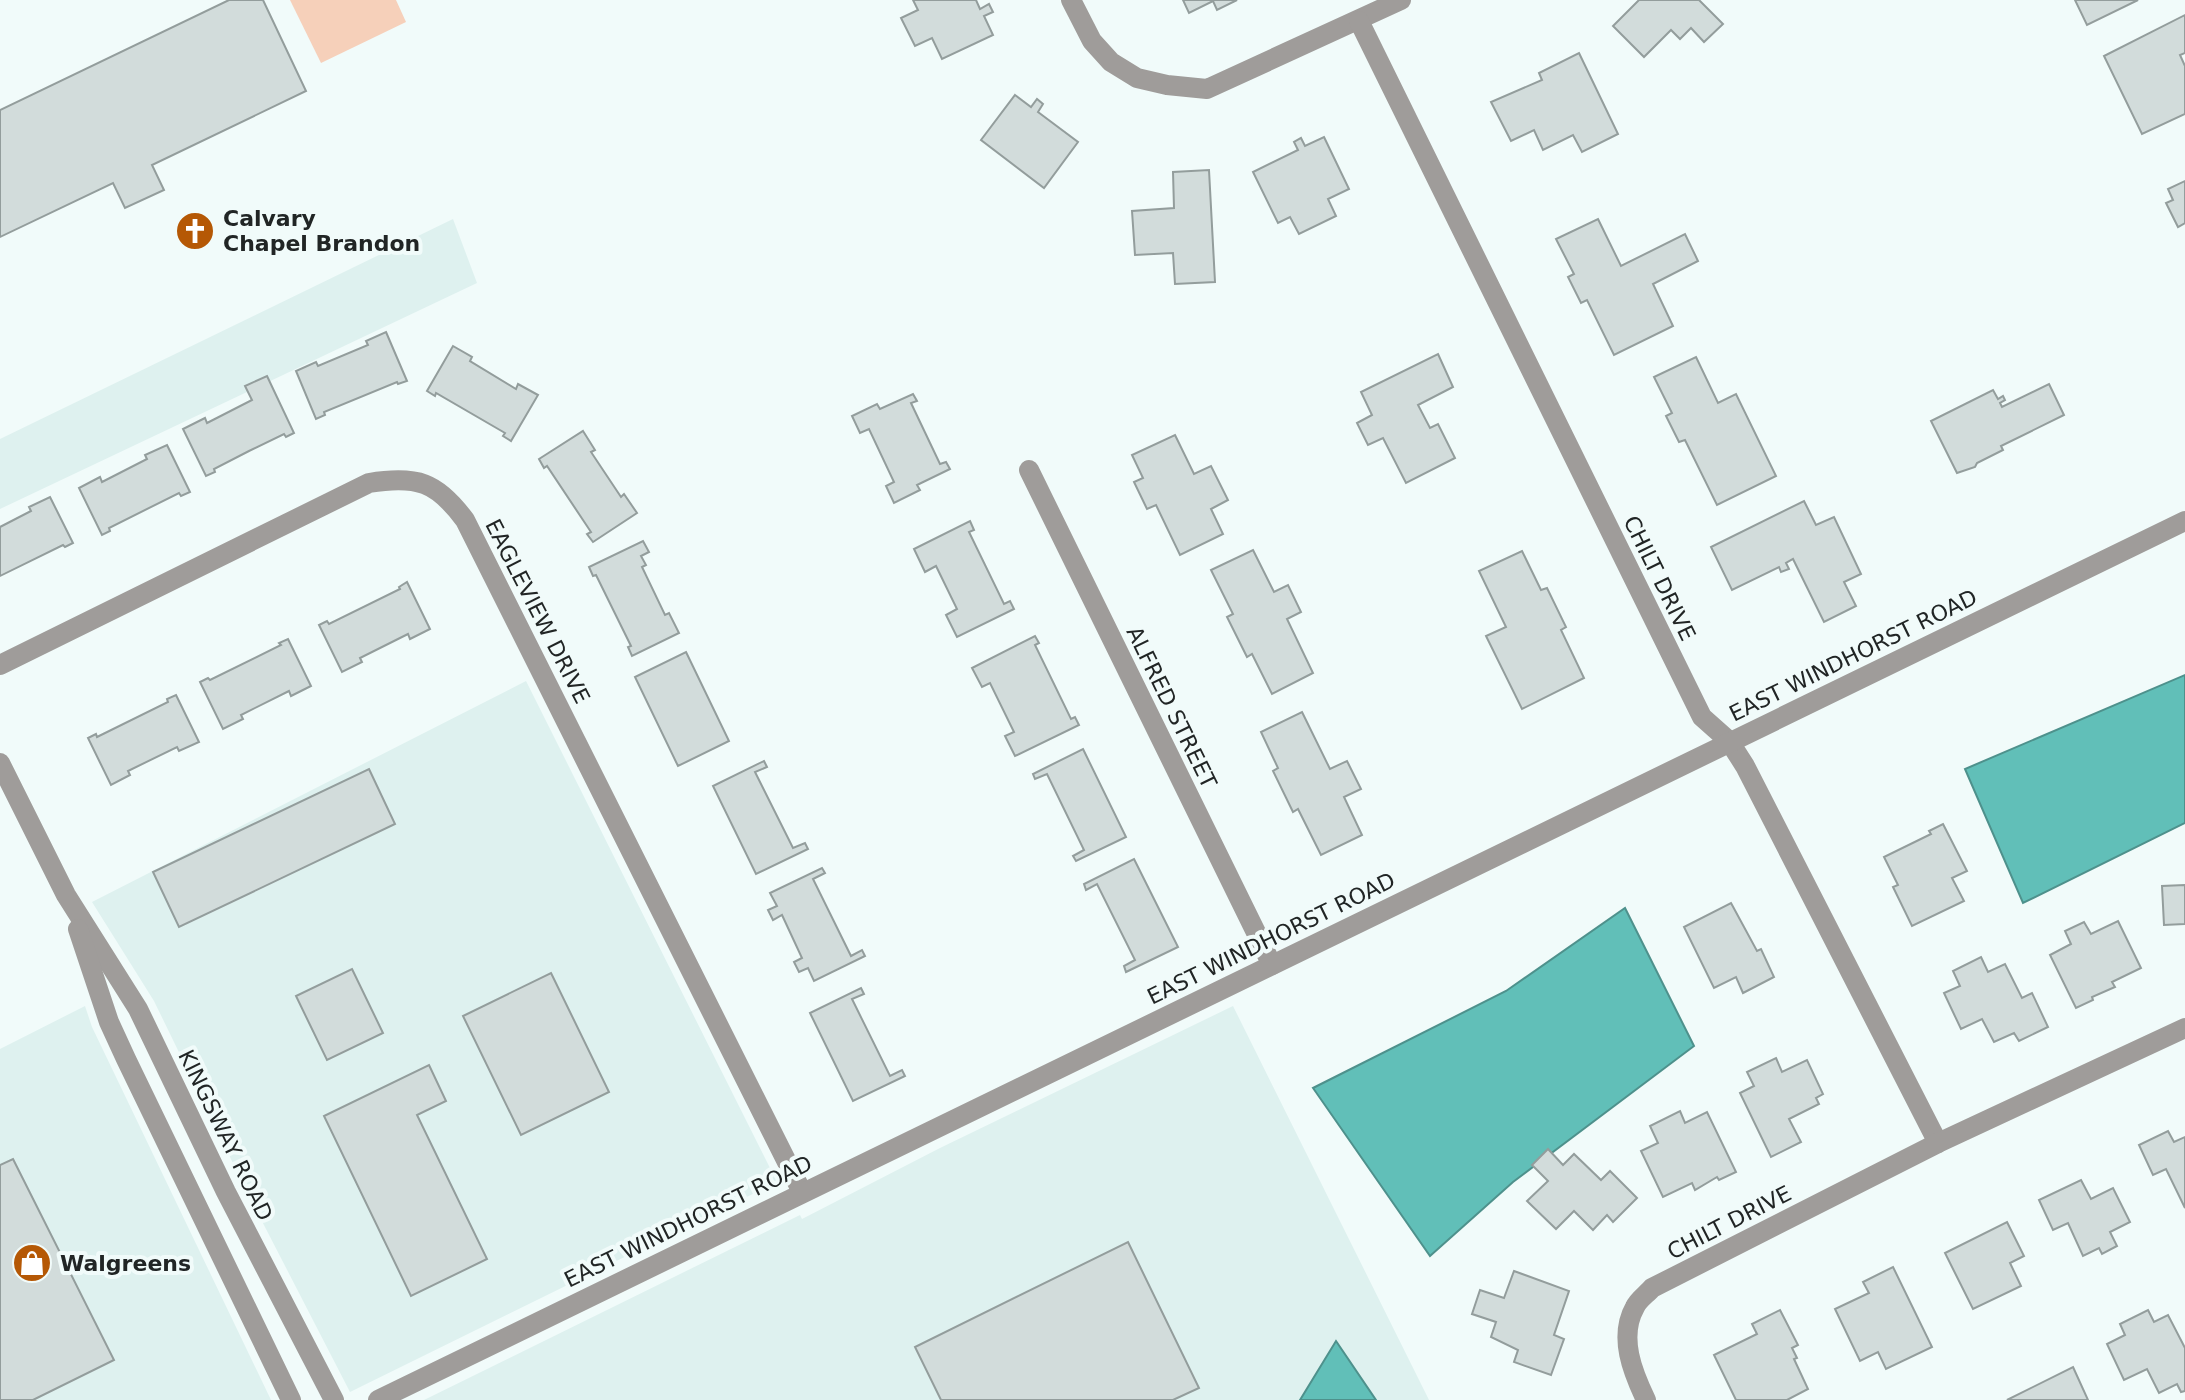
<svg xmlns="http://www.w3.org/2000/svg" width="2185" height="1400" viewBox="0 0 2185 1400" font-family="'DejaVu Sans',sans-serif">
  <rect width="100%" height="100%" fill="#f1fbfa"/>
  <g fill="#def1ef">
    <polygon points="453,219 477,283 0,509 0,439"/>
    <polygon points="526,681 777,1182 350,1392 248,1194 154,1001 92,902"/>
    <polygon points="85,1006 92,1027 271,1400 0,1400 0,1049"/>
    <polygon points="1233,1006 1429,1400 1376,1400 1336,1341 1300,1400 424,1400 800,1215 802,1219 940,1148"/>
  </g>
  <polygon fill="#f6d0ba" points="290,0 396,0 406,22 321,63"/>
  <g fill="#61bfb8" stroke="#4e918c" stroke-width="2">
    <polygon points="2185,675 2185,823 2023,903 1965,769"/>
    <polygon points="1625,908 1694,1046 1513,1182 1430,1256 1313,1088 1506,991"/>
    <polygon points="1336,1341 1376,1400 1300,1400"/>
  </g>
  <g fill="#d2dcdb" stroke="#939d9c" stroke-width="2">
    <polygon points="229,0 263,0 306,91 152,165 164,190 125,208 113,183 0,237 0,110"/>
    <polygon points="913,0 976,0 980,9 989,4 993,12 984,16 993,35 942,59 932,38 915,46 901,18 918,10"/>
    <polygon points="1183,0 1237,0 1217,10 1213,1 1189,13"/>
    <polygon points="1639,0 1699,0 1723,24 1704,42 1691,28 1680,39 1671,30 1644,57 1613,26"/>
    <polygon points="2075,0 2138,0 2087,25"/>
    <polygon points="2185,15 2185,53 2180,55 2185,66 2185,114 2142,134 2104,56"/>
    <polygon points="1579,53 1618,134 1582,152 1573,135 1543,150 1534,130 1511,141 1491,102 1542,80 1539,73"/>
    <polygon points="1015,95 1031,107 1037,99 1043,104 1038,112 1078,142 1044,188 981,140"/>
    <polygon points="1324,137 1349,189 1328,199 1336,216 1299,234 1290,217 1278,223 1253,172 1298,150 1294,142 1301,138 1305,146"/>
    <polygon points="1209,170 1215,282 1175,284 1173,253 1135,255 1132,211 1174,208 1173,172"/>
    <polygon points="2185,181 2185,223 2178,227 2166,203 2173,200 2168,189"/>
    <polygon points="1598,219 1621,266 1685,234 1698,261 1653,284 1673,326 1614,355 1587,300 1581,303 1568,277 1574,274 1556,239"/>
    <polygon points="386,332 407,381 398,384 397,382 324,412 325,415 316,419 296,371 316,362 318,366 368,345 366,341"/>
    <polygon points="453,346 472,357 470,361 516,389 518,384 538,395 511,441 503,436 505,433 436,393 435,396 427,391"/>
    <polygon points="1438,354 1453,387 1418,405 1430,428 1438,424 1455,458 1406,483 1383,438 1368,445 1357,423 1372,415 1361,392"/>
    <polygon points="1696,357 1718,403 1736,394 1776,476 1717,505 1685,440 1679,442 1666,416 1672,413 1654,377"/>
    <polygon points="267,376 294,433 286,437 284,434 249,451 214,469 215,472 206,476 183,429 205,418 207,423 252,400 245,386"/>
    <polygon points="2049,384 2064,415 2001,446 2003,450 1977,463 1975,467 1957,473 1931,421 1993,390 1998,399 2003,396 2005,400 2000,403 2002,407"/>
    <polygon points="913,394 917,401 911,403 940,464 946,462 950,469 917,485 920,490 894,503 886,486 894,482 869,429 860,433 852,416 877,404 880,409"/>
    <polygon points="583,431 595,450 591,452 621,497 624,494 637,513 593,542 587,534 591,532 547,466 544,468 539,459"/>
    <polygon points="1175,435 1194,474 1211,466 1228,500 1211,509 1223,534 1180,555 1156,505 1147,509 1134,482 1143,478 1132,455"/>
    <polygon points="167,445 190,492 181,496 179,493 109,528 110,531 102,535 79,488 100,477 102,482 147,459 145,455"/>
    <polygon points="50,497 73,543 65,547 63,545 0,576 0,527 31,511 29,507"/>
    <polygon points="1804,501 1816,525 1834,517 1861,574 1844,582 1856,606 1824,622 1793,559 1786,563 1789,569 1781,572 1779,567 1732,590 1711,547"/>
    <polygon points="970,521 974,530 969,532 1004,604 1010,601 1014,609 957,637 946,615 957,609 936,566 925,572 914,549"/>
    <polygon points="643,541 649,552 641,556 646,565 642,567 665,615 669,613 679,633 632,656 628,647 631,646 596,575 593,576 589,567"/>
    <polygon points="1253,550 1274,592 1288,585 1301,612 1287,619 1313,673 1272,694 1252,654 1247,657 1227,617 1233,614 1211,570"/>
    <polygon points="1522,551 1541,590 1547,588 1566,627 1561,630 1584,678 1522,709 1486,636 1506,627 1479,571"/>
    <polygon points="407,582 430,629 410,639 408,634 360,658 362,662 342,672 319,625 327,621 329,624 400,589 399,587"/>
    <polygon points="1035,636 1039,643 1035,645 1071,719 1075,717 1079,725 1015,756 1005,736 1014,732 990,683 982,687 972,668"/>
    <polygon points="288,639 311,686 291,696 289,691 241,715 243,719 223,729 200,682 208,678 210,680 281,645 279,643"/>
    <polygon points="686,652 729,741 678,766 635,677"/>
    <polygon points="176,695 199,742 179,751 177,747 128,771 130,775 111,785 88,738 96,734 97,737 168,702 167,699"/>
    <polygon points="1302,712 1330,769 1347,761 1361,789 1344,797 1362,835 1321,855 1298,809 1293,812 1273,771 1278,768 1261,732"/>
    <polygon points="1083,749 1126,837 1076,861 1073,856 1084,850 1047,774 1035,779 1033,774"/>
    <polygon points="764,761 767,767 755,772 793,848 805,843 808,849 756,874 713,786"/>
    <polygon points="369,769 395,824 179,927 153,872"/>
    <polygon points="1943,824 1967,871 1952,878 1964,901 1912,926 1893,887 1898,885 1884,857 1931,834 1929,831"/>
    <polygon points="1134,859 1178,947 1126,972 1124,966 1135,960 1097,884 1086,890 1084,884"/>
    <polygon points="822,868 825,873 813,879 851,956 862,950 865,956 814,981 808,968 799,972 794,962 802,958 782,915 773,920 768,910 777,906 770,893"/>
    <polygon points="2185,885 2185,924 2164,925 2162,886"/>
    <polygon points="1731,903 1757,951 1761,949 1774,977 1743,993 1736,977 1714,988 1684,927"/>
    <polygon points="2118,921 2141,968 2112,982 2115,987 2092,997 2093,1000 2076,1008 2050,955 2071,944 2065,931 2084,922 2091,934"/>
    <polygon points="1981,957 1988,972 2005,964 2022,998 2032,993 2048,1027 2019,1041 2014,1033 1994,1042 1982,1019 1961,1029 1944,993 1960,986 1953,971"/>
    <polygon points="352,969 383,1033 327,1060 296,996"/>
    <polygon points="551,973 609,1092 521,1135 463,1016"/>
    <polygon points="861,988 864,994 852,999 890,1076 902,1070 905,1076 853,1101 810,1013"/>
    <polygon points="1776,1058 1782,1072 1807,1060 1823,1094 1816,1098 1819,1104 1789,1119 1801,1142 1771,1157 1740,1093 1754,1086 1747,1072"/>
    <polygon points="429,1065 446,1101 417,1115 487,1259 411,1296 324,1116"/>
    <polygon points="1680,1111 1685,1123 1707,1112 1736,1172 1719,1180 1717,1177 1695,1190 1692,1183 1663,1197 1641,1151 1658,1143 1650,1126"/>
    <polygon points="2168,1131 2174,1142 2185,1137 2185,1208 2166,1169 2153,1175 2139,1145"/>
    <polygon points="1548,1149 1563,1165 1574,1154 1601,1180 1610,1171 1637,1198 1613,1222 1607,1215 1593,1230 1574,1211 1556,1229 1527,1201 1548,1181 1532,1165"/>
    <polygon points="13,1159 114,1360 33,1400 0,1400 0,1165"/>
    <polygon points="2081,1180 2091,1199 2113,1188 2130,1222 2110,1232 2117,1246 2102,1254 2099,1248 2083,1256 2068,1223 2053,1230 2039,1200"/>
    <polygon points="2007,1222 2024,1256 2010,1263 2021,1286 1973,1309 1945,1253"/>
    <polygon points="1128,1242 1199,1388 1173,1400 941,1400 915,1347"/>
    <polygon points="1893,1267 1932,1347 1886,1369 1878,1352 1860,1361 1835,1309 1869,1293 1863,1282"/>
    <polygon points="1514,1271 1569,1291 1554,1335 1564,1339 1551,1375 1514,1362 1518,1350 1491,1337 1496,1322 1472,1314 1480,1290 1504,1298"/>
    <polygon points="1780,1310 1798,1345 1792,1348 1797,1358 1794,1359 1808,1389 1787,1400 1736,1400 1714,1355 1757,1334 1752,1324"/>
    <polygon points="2148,1310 2154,1322 2168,1315 2185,1348 2185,1391 2181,1392 2177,1384 2159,1393 2147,1369 2124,1380 2107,1344 2125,1335 2120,1324"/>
    <polygon points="2073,1367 2088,1400 2007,1400"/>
  </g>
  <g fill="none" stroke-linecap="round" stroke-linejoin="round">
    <g stroke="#9f9c9a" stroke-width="20">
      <polyline points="1071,0 1092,41 1111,62 1137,78 1167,85 1207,89 1401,0"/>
      <polyline points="1359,21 1702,717 1729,741 1745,766 1938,1143"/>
      <polyline points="1029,470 1272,965"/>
      <path d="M0,665L369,483C417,475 437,482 465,520L802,1192"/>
      <path d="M1646,1400C1633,1373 1618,1337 1635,1307C1638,1300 1647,1294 1652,1288L1938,1143L2185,1028"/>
    </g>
    <g stroke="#9f9c9a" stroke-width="20">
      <polyline points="0,763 66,895 138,1009 226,1192 334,1400"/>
      <polyline points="78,929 109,1022 126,1059 291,1400"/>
      <polyline points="378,1400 2185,521"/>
    </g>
  </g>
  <defs>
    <symbol id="church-disc" viewBox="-11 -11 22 22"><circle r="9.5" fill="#b55805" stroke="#f1fbfa"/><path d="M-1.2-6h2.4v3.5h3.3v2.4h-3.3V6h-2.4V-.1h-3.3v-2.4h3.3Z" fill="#fff"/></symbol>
    <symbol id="shop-disc" viewBox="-11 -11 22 22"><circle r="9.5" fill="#b55805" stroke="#f1fbfa"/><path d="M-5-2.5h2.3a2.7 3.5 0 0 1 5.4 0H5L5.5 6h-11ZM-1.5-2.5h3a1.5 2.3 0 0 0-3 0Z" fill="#fff"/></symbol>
  </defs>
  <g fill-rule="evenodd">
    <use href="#church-disc" x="173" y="209" width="44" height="44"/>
    <use href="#shop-disc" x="10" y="1241" width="44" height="44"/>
  </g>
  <g text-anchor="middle" stroke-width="8" stroke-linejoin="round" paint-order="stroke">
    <g font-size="22" font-weight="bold" fill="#212525" stroke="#f1fbfa" text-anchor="start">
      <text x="223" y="226">Calvary<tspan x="223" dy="25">Chapel Brandon</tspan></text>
      <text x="60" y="1271">Walgreens</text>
    </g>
    <g font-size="22" fill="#212525" stroke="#f1fbfa">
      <text transform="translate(1660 578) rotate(64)" y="8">CHILT DRIVE</text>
      <text transform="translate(538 611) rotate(63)" y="8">EAGLEVIEW DRIVE</text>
      <text transform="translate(1853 655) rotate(-26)" y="8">EAST WINDHORST ROAD</text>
      <text transform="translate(1172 707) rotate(64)" y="8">ALFRED STREET</text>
      <text transform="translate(1271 938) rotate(-26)" y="8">EAST WINDHORST ROAD</text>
      <text transform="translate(226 1135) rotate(64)" y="8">KINGSWAY ROAD</text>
      <text transform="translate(688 1221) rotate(-26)" y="8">EAST WINDHORST ROAD</text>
      <text transform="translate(1729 1222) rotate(-27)" y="8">CHILT DRIVE</text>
    </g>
  </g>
</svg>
